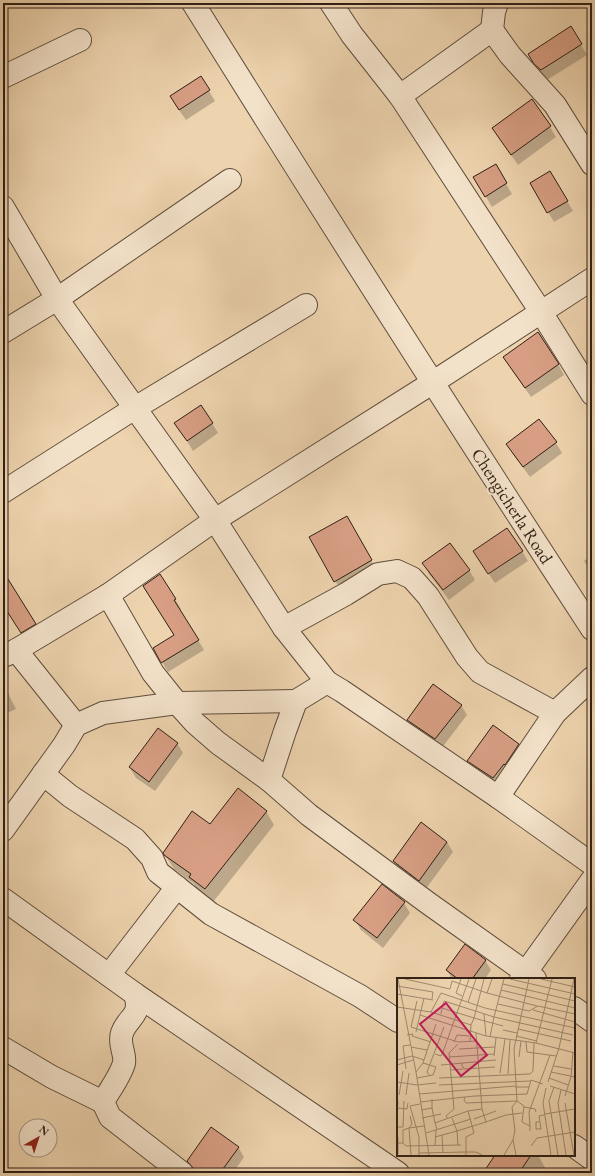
<svg xmlns="http://www.w3.org/2000/svg" width="595" height="1176" viewBox="0 0 595 1176" font-family="'EB Garamond',serif">
  <rect width="100%" height="100%" fill="#edd3ae"/>
  <filter id="stains"><feTurbulence type="fractalNoise" baseFrequency=".005" numOctaves="4"/><feColorMatrix values="0 0 0 0 .2 0 0 0 0 .09 0 0 0 0 .02 0 0 0 .5 -.17"/></filter>
  <radialGradient id="worn" r=".72"><stop offset=".6" stop-color="#630" stop-opacity="0"/><stop offset="1" stop-color="#630" stop-opacity=".3"/></radialGradient>
  <g fill="#0003">
    <polygon points="121,3 130,3 125,7"/>
    <polygon points="571,28 587,55 547,80 535,64"/>
    <polygon points="201,78 215,101 186,120 177,107"/>
    <polygon points="532,101 550,127 556,137 518,165 493,128"/>
    <polygon points="495,165 512,194 492,207 475,178"/>
    <polygon points="550,172 573,211 554,222 531,183"/>
    <polygon points="558,364 564,375 531,397 510,367"/>
    <polygon points="176,423 212,423 218,433 193,451"/>
    <polygon points="556,443 562,453 530,477 513,454 507,444"/>
    <polygon points="346,518 380,576 344,596 311,538"/>
    <polygon points="522,551 528,561 495,583 480,561"/>
    <polygon points="592,555 592,573 584,561"/>
    <polygon points="424,564 469,570 475,580 449,600 429,574"/>
    <polygon points="3,579 35,624 41,634 27,642 3,604"/>
    <polygon points="150,596 175,599 181,609 180,610 204,650 168,672 154,648 175,635"/>
    <polygon points="3,683 16,709 3,715"/>
    <polygon points="461,705 467,715 441,749 414,730 408,720"/>
    <polygon points="177,743 183,753 155,791 136,778 130,768"/>
    <polygon points="518,745 524,755 499,788 474,771 468,761"/>
    <polygon points="266,811 274,825 213,902 198,891 194,884 174,869 165,855 210,825"/>
    <polygon points="447,842 453,852 425,890 400,871 394,861"/>
    <polygon points="404,903 410,913 383,948 361,930 355,920"/>
    <polygon points="485,960 491,970 485,979 452,979 447,970"/>
    <polygon points="238,1147 244,1157 233,1173 196,1173 188,1161"/>
    <polygon points="496,1155 538,1155 548,1173 486,1173"/>
    <polygon points="141,1169 146,1173 138,1173"/>
  </g>
  <g fill="#d79e83" stroke="#302016">
    <polygon points="571,26 582,44 541,70 534,64 528,54"/>
    <polygon points="201,76 210,90 179,110 170,96"/>
    <polygon points="532,99 551,126 511,155 492,128"/>
    <polygon points="496,164 507,183 485,197 473,177"/>
    <polygon points="550,171 568,201 547,213 530,183"/>
    <polygon points="538,332 559,364 525,388 503,357"/>
    <polygon points="201,405 213,423 187,441 174,423"/>
    <polygon points="539,419 557,442 523,467 506,444"/>
    <polygon points="347,516 372,560 334,582 309,537"/>
    <polygon points="507,528 523,551 488,574 473,551"/>
    <polygon points="450,543 470,570 443,590 422,563"/>
    <polygon points="3,571 36,624 21,633 3,605"/>
    <polygon points="160,574 176,599 174,600 199,640 161,663 153,648 174,635 143,586"/>
    <polygon points="433,684 462,705 435,739 407,720"/>
    <polygon points="493,725 519,744 505,765 504,764 493,778 467,761"/>
    <polygon points="158,728 178,743 149,782 129,767"/>
    <polygon points="238,788 267,811 205,889 189,877 191,874 164,855 163,853 192,811 210,824"/>
    <polygon points="421,822 447,842 419,881 393,861"/>
    <polygon points="382,884 405,902 377,938 353,920"/>
    <polygon points="465,944 486,960 472,979 458,979 446,970"/>
    <polygon points="211,1127 239,1147 220,1173 194,1173 193,1168 187,1161"/>
    <polygon points="495,1155 531,1155 519,1173 483,1173"/>
  </g>
  <g fill="none" stroke-linecap="round" stroke-linejoin="round">
    <defs>
      <g id="minor">
        <path d="M193,3C324,213 457,422 592,629"/>
        <polyline points="331,3 352,35 400,96 541,312 592,394"/>
        <polyline points="492,30 494,12 497,3"/>
        <polyline points="3,77 80,40"/>
        <polyline points="400,96 492,30 510,55 555,105 592,164"/>
        <polyline points="3,207 57,299 215,520 284,628 327,682 342,691 498,797 592,864"/>
        <polyline points="3,332 57,299 230,180"/>
        <polyline points="3,492 135,408 306,305"/>
        <polyline points="108,595 153,673 177,703 195,723 218,743 269,780 285,731 296,701 327,682"/>
        <polyline points="284,628 346,594 378,574 397,571 412,578 428,596 467,657 480,672 555,713"/>
        <polyline points="16,650 76,725"/>
        <polyline points="3,656 13,652 108,595 215,520 432,383 592,279"/>
        <polyline points="43,774 70,796 135,839 152,858 158,872 211,914 360,996 398,1021"/>
        <polyline points="269,780 309,815 428,903 535,979"/>
        <polyline points="498,797 555,713 592,678"/>
        <polyline points="3,830 64,745 76,725 103,713 177,703 296,701"/>
        <polyline points="3,899 135,994 398,1173"/>
        <polyline points="109,975 177,887"/>
        <polyline points="521,979 592,880"/>
        <path d="M135,994C142,1017 128,1016 122,1033C118,1045 126,1053 124,1063C121,1075 109,1091 103,1102L110,1117L182,1173"/>
        <polyline points="574,1008 592,1021"/>
        <polyline points="3,1048 52,1077 103,1102"/>
        <polyline points="574,1146 592,1159"/>
      </g>
    </defs>
    <use href="#minor" stroke="#5f4d3c" stroke-width="24"/>
    <use href="#minor" stroke="#f3e2ca" stroke-width="22"/>
  </g>
  <g text-anchor="middle" stroke-width="4" stroke-linejoin="round" paint-order="stroke">
    <g font-size="18" fill="#302016" stroke="#f3e2ca">
      <text transform="translate(512 506) rotate(57)" y="6">Chengicherla Road</text>
    </g>
  </g>
  <g transform="translate(397 978)">
    <rect width="178" height="178" fill="#edd3ae"/>
    <path fill="none" stroke="#a18b71" stroke-width="1" d="M1,1L19,94M8,1L53,11L55,3L90,15L95,1M64,1L59,15L65,18M107,1L97,39L176,57M113,1L178,16M132,1L117,71L120,123L127,128L125,144L133,148V153M144,1L178,9M106,6L178,23M0,8L36,14L35,21M104,12L178,30M90,15L140,28M0,16L36,22M20,23L14,49L61,64L80,63M71,24L79,1M101,26L132,33L141,28L178,36M0,29L34,34L74,47L73,63M45,30L47,23L97,39L93,59M136,32L178,44M34,34L44,15L88,30L178,50M44,36L45,30L77,40L87,1M87,36L89,58M23,37L89,58L139,65L178,75M74,47L77,40L106,48M121,51L174,63M106,52L120,55M19,54L27,20M79,55L85,131L89,144L109,137L125,135M10,57L16,56L15,58L34,64M119,58L140,63M57,64L60,57L72,58M129,64L130,74L159,78M139,65L155,1M14,69L30,72M62,71L98,69M38,76L44,78L46,74L72,1M97,78L99,60M52,79L97,76M122,79L124,63M0,82L15,78L27,82M64,85L67,91L98,89M0,87L16,82M44,87L99,82M157,88L174,91M9,91L6,68L13,67M54,92L66,91M154,94L178,99M103,95L108,61M111,96L113,62M33,98L30,94L47,49M20,100L36,97L39,89L26,85M42,100L133,96L136,93L137,65M152,100L171,107M0,104L20,107L39,105M151,104L162,70L177,1M42,107L133,103M153,108L178,116M118,109H132M157,109L152,123L161,177M149,110L146,125L154,177M164,112L161,125L169,177M22,116L118,108M2,117L6,93M9,117L12,95M168,118L174,99L176,74M120,123L69,125L67,122L68,119L78,118L130,116L134,102L146,106M23,124L68,119M168,125L177,177M127,129L138,131L139,134M0,130L10,131L11,125M35,130L38,145M24,132L35,130V121M148,136L178,131M0,139L1,123M25,140L44,136M51,141L49,138L57,131L52,75L61,66M77,141L99,133M142,144H139V151H144L142,138L147,137M133,148L132,134L153,77M0,149H6L7,123M40,151L38,145L71,133L85,131M29,155L74,141M45,157L46,174M1,159V176M38,159L60,153L55,140M0,165H6L9,168L64,167M6,165V152L12,150L15,146L13,138M61,167L60,153L89,144M38,168L39,152M134,168L140,160L178,154M22,175L69,174V159L77,155L71,133M14,177L12,150L27,148M22,177V159L13,128L23,126M32,177L19,94L26,85L39,46M69,177V174H79L85,177M107,177L116,162M119,177L116,162L118,152L115,129L120,123"/>
    <path fill="#c2185b" fill-opacity="0.15" stroke="#c2185b" stroke-width="2" d="M49,25L90,77L64,98L23,46Z"/>
    <rect width="178" height="178" fill="none" stroke="#302016" stroke-width="2"/>
  </g>
  <rect width="595" height="1176" fill="none" stroke="#edd3ae" stroke-width="16"/>
  <rect x="4" y="4" width="587" height="1168" fill="none" stroke="#302016" stroke-width="2"/>
  <rect x="8" y="8" width="579" height="1160" fill="none" stroke="#302016"/>
  <g transform="translate(38 1138) rotate(39)"><circle r="19" fill="#f3e2ca" stroke="#a59482"/>
  <path d="M0-3L7 15L0 10L-7 15Z" fill="#8f2418"/>
  <text y="-6" font-size="11" font-weight="bold" text-anchor="middle" fill="#302016">N</text>
  </g>
  <rect width="100%" height="100%" filter="url(#stains)"/>
  <rect width="100%" height="100%" fill="url(#worn)"/>
</svg>
